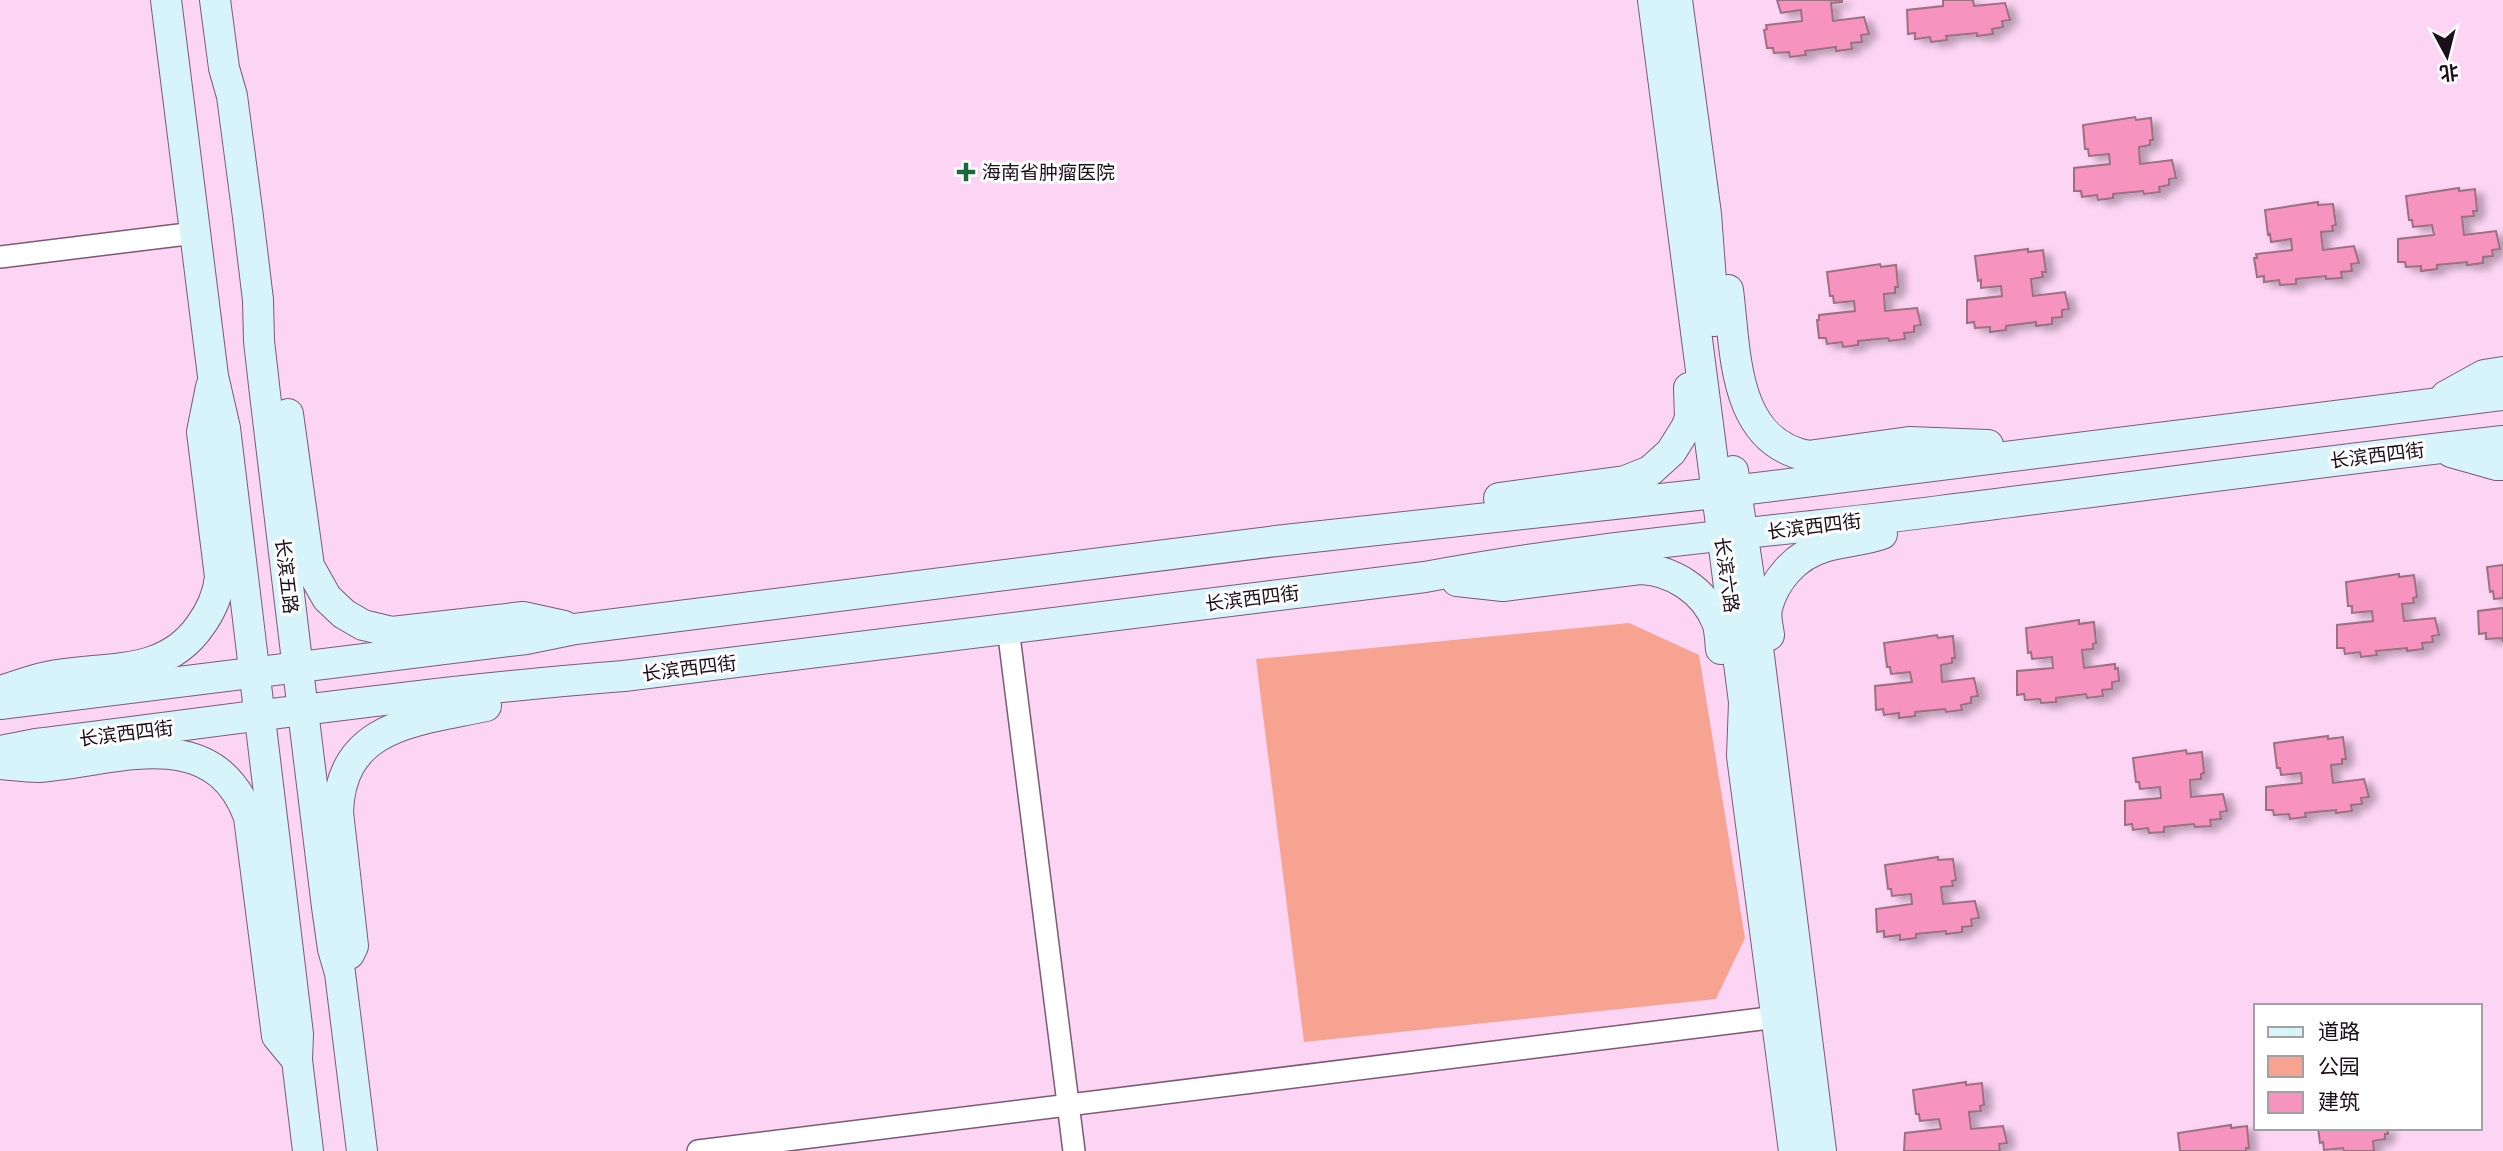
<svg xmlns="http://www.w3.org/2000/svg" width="2503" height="1151" viewBox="0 0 2503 1151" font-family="Lora,'Noto Sans SC',serif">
  <defs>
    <filter id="shadow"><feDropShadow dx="8" dy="4.5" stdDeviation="3.5" flood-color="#0004"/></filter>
  </defs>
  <rect width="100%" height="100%" fill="#fcd5f4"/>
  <polygon fill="#f7a391" points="1629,623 1699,655 1745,938 1716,999 1304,1042 1256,659"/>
  <g fill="#f693be" stroke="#9b7081" stroke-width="2" filter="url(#shadow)">
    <polygon points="1777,0 1842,0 1842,2 1831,3 1833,21 1864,17 1869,34 1861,35 1862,42 1851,43 1852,49 1836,51 1836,47 1805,51 1806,55 1790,57 1789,52 1774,53 1773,48 1767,48 1764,30 1767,29 1766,25 1802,21 1801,10 1781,13"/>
    <polygon points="1943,0 1973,0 1974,6 2005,3 2010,20 2002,21 2003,27 1992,29 1993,34 1977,36 1977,33 1946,36 1947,40 1931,42 1930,37 1915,39 1915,33 1908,34 1907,10 1943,6"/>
    <polygon points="2135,117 2136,120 2151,118 2153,140 2150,140 2150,145 2139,147 2140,164 2172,160 2176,178 2169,179 2169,185 2159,187 2160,192 2144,194 2143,191 2113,194 2113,198 2098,200 2097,195 2082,197 2081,191 2074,191 2074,168 2110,164 2109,154 2089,156 2088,149 2085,149 2083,125"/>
    <polygon points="2459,188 2459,191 2475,189 2477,211 2473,211 2474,216 2462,217 2464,235 2496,231 2500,249 2492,250 2493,256 2483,257 2483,263 2467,265 2467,262 2437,265 2437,269 2421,271 2421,266 2406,267 2405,262 2398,262 2398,239 2434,235 2432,225 2413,227 2412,220 2409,220 2406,196"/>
    <polygon points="2318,202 2318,205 2333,204 2336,225 2332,226 2333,231 2321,232 2323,250 2354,246 2359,263 2351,264 2352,271 2341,272 2342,278 2326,279 2326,276 2296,279 2296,284 2280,285 2279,280 2264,282 2264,276 2257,277 2254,258 2257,258 2256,254 2292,250 2291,239 2271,242 2270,234 2268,235 2265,210"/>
    <polygon points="2028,249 2028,252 2043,250 2046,272 2042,272 2043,277 2031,279 2033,296 2065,292 2069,309 2062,310 2062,317 2052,318 2052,324 2036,326 2036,322 2006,326 2006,330 1990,332 1990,327 1975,328 1974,322 1967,323 1967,300 2002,296 2001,286 1981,288 1981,280 1978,281 1975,256"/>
    <polygon points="1880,264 1881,267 1896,265 1898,287 1895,287 1895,293 1884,294 1885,311 1917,308 1921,325 1914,326 1914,332 1904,333 1905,339 1889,341 1888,338 1858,341 1858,345 1843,347 1842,342 1827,344 1826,338 1819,338 1817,320 1819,320 1819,315 1855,311 1854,301 1834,303 1833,296 1830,296 1827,272"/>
    <polygon points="2503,565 2503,598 2494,599 2493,591 2490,592 2487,567"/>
    <polygon points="2399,574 2399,577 2414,575 2417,597 2413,598 2414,603 2402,604 2404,621 2435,618 2439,635 2432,636 2433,642 2422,643 2423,649 2407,651 2407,648 2376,651 2377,655 2361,657 2360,652 2345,654 2344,648 2337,648 2337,625 2373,621 2372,611 2352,613 2352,606 2348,606 2346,582"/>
    <polygon points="2503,608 2503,642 2502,638 2486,639 2486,633 2479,634 2478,611"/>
    <polygon points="2079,620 2079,624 2094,622 2096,643 2093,644 2093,649 2082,650 2084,668 2115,664 2115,669 2118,668 2119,681 2112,682 2112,689 2102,690 2103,696 2087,698 2086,694 2056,698 2056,702 2041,703 2040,699 2025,700 2024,694 2017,695 2017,671 2053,668 2052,657 2032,659 2031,652 2028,653 2026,628"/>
    <polygon points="1937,635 1938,638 1953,636 1955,658 1952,658 1952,663 1941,665 1942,682 1974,678 1978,696 1971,697 1971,703 1961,705 1962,710 1946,712 1945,709 1915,712 1915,716 1899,718 1899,713 1884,715 1883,709 1876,710 1875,686 1912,682 1910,672 1891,674 1890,667 1887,667 1884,643"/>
    <polygon points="2328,736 2328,739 2343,737 2346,759 2342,759 2342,764 2331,765 2333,783 2364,779 2369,797 2361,798 2362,804 2351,805 2352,811 2336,813 2336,810 2305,813 2306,817 2290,819 2289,814 2274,815 2273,810 2266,810 2266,787 2302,783 2301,773 2281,775 2280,768 2277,768 2274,743"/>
    <polygon points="2186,750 2187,754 2202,752 2204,773 2201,774 2201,779 2190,780 2191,797 2223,794 2227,811 2220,812 2221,819 2210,820 2211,826 2195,827 2194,824 2164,827 2164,832 2149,833 2148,828 2133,830 2132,824 2125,825 2125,801 2161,798 2160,787 2140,789 2139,782 2136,782 2133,758"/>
    <polygon points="1938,857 1938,860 1953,859 1956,880 1952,881 1953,886 1941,887 1943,904 1975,901 1979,918 1971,919 1972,926 1962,927 1962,932 1946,934 1946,931 1916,934 1916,938 1900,940 1900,935 1884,937 1884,931 1877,932 1876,909 1912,904 1911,894 1892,896 1891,889 1888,889 1885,865"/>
    <polygon points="1966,1082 1966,1085 1982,1083 1984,1105 1980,1106 1981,1111 1969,1112 1971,1129 2003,1126 2007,1143 1999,1144 2000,1151 1904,1151 1905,1133 1941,1129 1939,1119 1920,1121 1919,1114 1916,1114 1913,1090"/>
    <polygon points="2231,1125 2231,1128 2247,1126 2249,1148 2246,1148 2246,1151 2180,1151 2178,1133"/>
    <polygon points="2318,1128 2387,1128 2388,1134 2385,1134 2385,1139 2373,1141 2374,1151 2344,1151 2343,1148 2324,1150 2323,1142 2320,1143"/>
  </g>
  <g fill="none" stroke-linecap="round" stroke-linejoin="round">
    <defs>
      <g id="minor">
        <polyline points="0,257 195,233"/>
        <polyline points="1008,628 1074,1151"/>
        <polyline points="698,1151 1777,1017"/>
      </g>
      <g id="secondary">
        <polyline points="166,0 213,376 225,428 298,1034 297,1060 308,1151"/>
        <polyline points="215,0 224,68 232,96 248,217 258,300 259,341 265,394 303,711 327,907 333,949 340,973 362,1151"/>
        <polyline points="1653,0 1744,702 1742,756 1794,1151"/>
        <polyline points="1677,0 1706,214 1714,321"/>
        <path d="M1728,290C1736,351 1732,441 1808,456L1909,442L1988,445"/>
        <polyline points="2446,396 2484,375 2503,372"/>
        <polyline points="288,414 309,566 327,598 344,614 363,625 392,632 523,617 564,626"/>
        <polyline points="2451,452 2497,465 2503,465"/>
        <polyline points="1733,471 1750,584 1821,1151"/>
        <polyline points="1499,498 1625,481 1650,471 1671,452 1686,428 1690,418 1689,388"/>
        <path d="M1457,581L1503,586L1640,569C1672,570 1704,590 1717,622C1720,630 1720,640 1721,649"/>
        <path d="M1769,635C1768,627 1765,617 1767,608C1774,580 1796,555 1824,547C1843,541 1863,541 1882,534"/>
        <path d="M0,691C15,687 31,680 47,677C102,665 163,679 200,626C211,611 218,596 220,577L202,432L211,387"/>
        <polyline points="0,704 526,639 575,629 1276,541 1716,493 2503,395"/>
        <path d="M0,751L36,744C231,720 427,691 624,676L1425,577C1595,545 1768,533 1940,511C2127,488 2315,462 2503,441"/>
        <path d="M0,764C12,765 26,767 38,767C113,762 213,719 249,817L277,1036L297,1060"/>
        <path d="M349,954L353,946L338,812C341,723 419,721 486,706"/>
      </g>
    </defs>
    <use href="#minor" stroke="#7b5a75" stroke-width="24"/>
    <use href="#secondary" stroke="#7b5a75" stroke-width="32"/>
    <use href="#minor" stroke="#fff" stroke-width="21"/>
    <use href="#secondary" stroke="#d8f4fb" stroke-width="30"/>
  </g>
  <path fill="#186a3b" stroke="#fff" stroke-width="2.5" d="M962.5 161.5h7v7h7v7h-7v7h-7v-7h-7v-7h7z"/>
  <g text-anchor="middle" stroke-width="6" stroke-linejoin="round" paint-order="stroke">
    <g font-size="19" fill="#1c0f19" stroke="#fff" text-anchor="start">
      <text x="982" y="179">海南省肿瘤医院</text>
    </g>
    <g font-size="19" fill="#1c0f19" stroke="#fff">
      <text transform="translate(2377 455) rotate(-7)" y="7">长滨西四街</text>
      <text transform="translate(1814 526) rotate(-7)" y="7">长滨西四街</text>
      <text transform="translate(1727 575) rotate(82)" y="7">长滨六路</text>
      <text transform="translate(287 576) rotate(83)" y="7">长滨五路</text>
      <text transform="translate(1252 598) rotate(-7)" y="7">长滨西四街</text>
      <text transform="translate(689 668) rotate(-7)" y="7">长滨西四街</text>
      <text transform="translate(126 733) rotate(-7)" y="7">长滨西四街</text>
    </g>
  </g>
  <rect x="2254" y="1004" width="228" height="126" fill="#ffffff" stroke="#a49fa3" stroke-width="2"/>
  <rect x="2268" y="1027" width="35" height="10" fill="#d8f4fb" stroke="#a49fa3" stroke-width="2"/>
  <text x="2318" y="1039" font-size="21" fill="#1c0f19">道路</text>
  <rect x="2268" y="1056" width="35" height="21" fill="#f7a391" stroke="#a49fa3" stroke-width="2"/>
  <text x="2318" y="1074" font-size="21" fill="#1c0f19">公园</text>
  <rect x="2268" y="1092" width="35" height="21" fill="#f693be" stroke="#a49fa3" stroke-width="2"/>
  <text x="2318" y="1109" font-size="21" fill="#1c0f19">建筑</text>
  <g transform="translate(2447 56) rotate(173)" stroke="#ffffff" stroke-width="5" paint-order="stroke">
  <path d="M0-5L12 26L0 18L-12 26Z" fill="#1c0f19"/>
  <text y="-10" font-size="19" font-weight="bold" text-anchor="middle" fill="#1c0f19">北</text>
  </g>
</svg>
